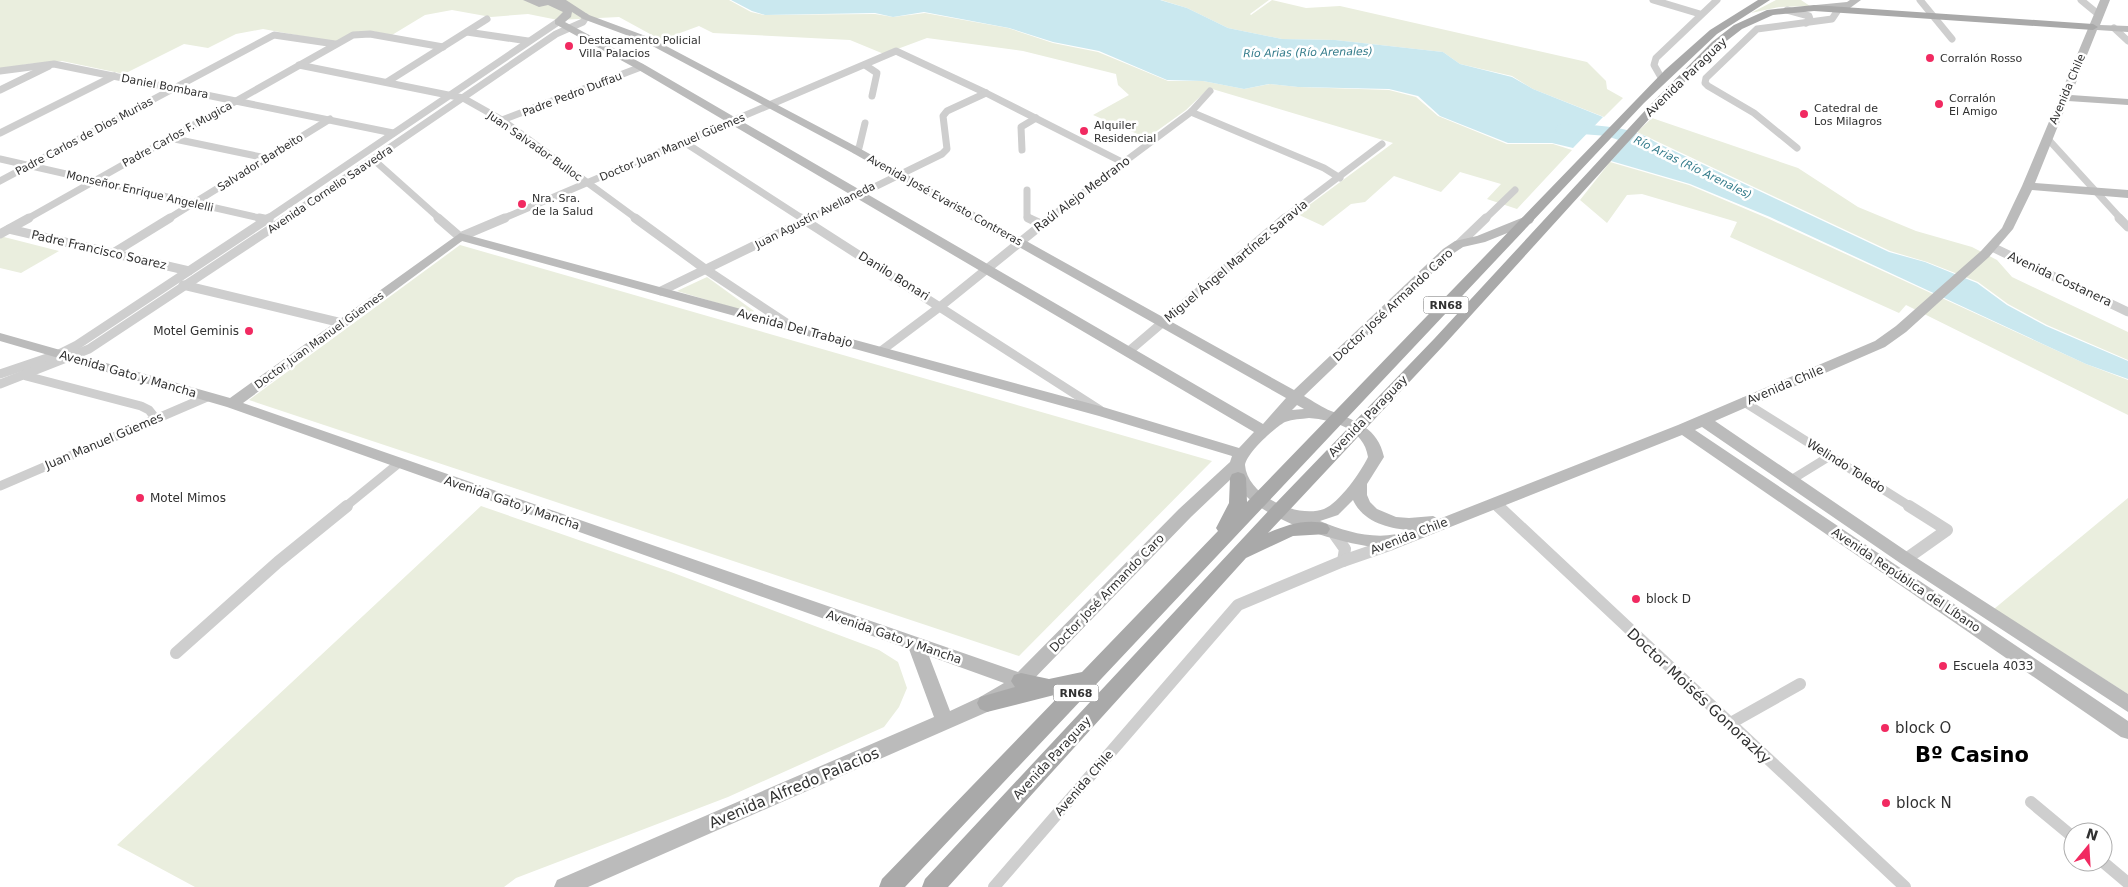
<svg xmlns="http://www.w3.org/2000/svg" width="2128" height="887" viewBox="0 0 2128 887" font-family="'DejaVu Sans',sans-serif">
  <rect width="100%" height="100%" fill="#fff"/>
  <g fill="#eaeede">
    <polygon points="0,0 729,0 751,12 764,15 875,14 893,17 925,13 1008,28 1053,43 1098,52 1168,81 1203,81 1244,89 1270,84 1298,87 1389,90 1416,97 1438,116 1507,144 1553,144 1572,150 1517,209 1487,199 1501,184 1460,172 1441,192 1394,176 1365,202 1351,204 1323,226 1297,214 1393,143 1209,88 1186,110 1147,138 1093,115 1129,95 1118,85 1116,74 1023,51 927,38 884,54 850,40 713,33 699,26 661,40 619,17 558,20 528,14 491,17 452,10 425,15 392,35 371,31 335,42 263,29 236,34 208,48 184,44 124,74 62,61 28,64 0,69"/>
    <polygon points="1161,0 1269,0 1250,14 1251,15 1272,0 1306,8 1340,6 1587,62 1606,81 1607,89 1623,98 1604,117 1533,89 1512,76 1460,64 1443,52 1335,40 1282,39 1228,28 1187,8"/>
    <polygon points="1776,0 1801,0 1810,6 1779,7 1751,13"/>
    <polygon points="1652,118 1798,168 1858,207 1916,231 1972,247 1997,260 2012,277 2128,332 2128,360 2047,325 2008,304 1978,282 1927,262 1890,251 1637,132"/>
    <polygon points="1610,162 1689,185 1767,218 2086,364 2128,380 2128,415 1906,305 1899,313 1730,237 1737,222 1642,194 1627,195 1607,223 1580,200"/>
    <polygon points="0,236 59,251 21,273 0,268"/>
    <polygon points="460,245 1212,461 1019,656 249,400"/>
    <polygon points="707,277 754,311 751,313 677,291"/>
    <polygon points="2128,498 2128,694 1994,609"/>
    <polygon points="481,506 671,572 879,650 898,662 907,688 899,707 884,727 728,797 516,878 504,887 195,887 117,845"/>
  </g>
  <g fill="#cae8ef">
    <polygon points="731,0 1160,0 1187,8 1228,28 1282,39 1335,40 1443,52 1460,64 1512,77 1533,89 1603,117 1573,148 1552,143 1508,143 1440,116 1418,96 1389,89 1298,87 1269,84 1244,89 1203,81 1167,80 1099,51 1053,42 1009,28 924,12 893,17 875,13 765,15 752,11"/>
    <polygon points="1636,133 1889,252 1925,262 1977,283 2007,305 2046,326 2128,361 2128,379 2086,364 1770,217 1690,184 1611,161"/>
  </g>
  <g fill="none" stroke-linecap="round" stroke-linejoin="round">
    <path fill="#cae8ef" fill-rule="evenodd" d="M1563,124C1585,124 1645,126 1658,146L1656,150L1650,151L1607,136L1557,132L1555,129L1557,126Z"/>
    <g stroke="#cecece" stroke-width="7">
      <polyline points="1653,0 1700,14"/>
      <polyline points="1920,0 1952,39"/>
      <polyline points="2081,0 2098,14"/>
      <polyline points="1787,10 1809,16 1810,19 1806,23"/>
      <polyline points="2114,28 2128,41"/>
      <polyline points="467,32 528,41"/>
      <polyline points="299,65 463,98 502,120 637,219"/>
      <polyline points="865,65 877,73 872,96"/>
      <polyline points="0,71 54,64 393,133"/>
      <polyline points="1662,79 1654,65 1656,58 1717,0"/>
      <polyline points="387,82 487,19"/>
      <polyline points="0,90 49,66"/>
      <polyline points="1191,112 1324,168 1340,178"/>
      <polyline points="502,120 641,67"/>
      <polyline points="0,133 114,76"/>
      <polyline points="170,138 266,158"/>
      <polyline points="2047,138 2121,219"/>
      <polyline points="684,142 803,219"/>
      <polyline points="1797,148 1754,113 1708,86 1705,83 1706,78 1757,29 1832,19 1838,10"/>
      <polyline points="855,150 859,148 865,123"/>
      <polyline points="1022,150 1021,127 1036,118"/>
      <polyline points="0,159 264,219"/>
      <polyline points="374,160 440,219"/>
      <polyline points="0,181 274,35 335,44"/>
      <polyline points="1027,190 1027,217 1031,219"/>
      <polyline points="27,219 353,35 370,34 443,47"/>
      <polyline points="168,219 330,119"/>
      <polyline points="267,219 558,22"/>
      <polyline points="285,219 556,34 583,22 586,17"/>
      <polyline points="502,219 896,51 986,93 1124,163"/>
      <polyline points="809,219 942,154 947,149 943,116 947,111 986,93"/>
      <polyline points="1048,219 1191,112 1210,91"/>
      <polyline points="1283,219 1382,144"/>
      <polyline points="1485,219 1515,190"/>
    </g>
    <g stroke="#cecece" stroke-width="9">
      <polyline points="259,218 269,220"/>
      <polyline points="438,218 460,237 505,218"/>
      <polyline points="635,218 705,269 791,326"/>
      <polyline points="801,218 1100,410"/>
      <polyline points="1028,218 1041,224"/>
      <polyline points="2119,218 2128,227"/>
      <polyline points="9,229 189,271"/>
      <polyline points="0,234 29,218"/>
      <polyline points="1459,244 1486,218"/>
      <polyline points="1992,247 2128,312"/>
      <polyline points="113,253 170,218"/>
      <polyline points="183,285 342,323"/>
      <polyline points="661,291 811,218"/>
      <polyline points="881,351 941,306 1050,218"/>
      <polyline points="1128,352 1285,218"/>
      <polyline points="0,374 59,354 77,345 269,218"/>
      <polyline points="26,376 141,406 149,410 156,419"/>
      <polyline points="0,384 89,349 287,218"/>
      <polyline points="1744,402 1911,507"/>
      <polyline points="1791,480 1830,456"/>
      <polyline points="0,486 207,397"/>
      <polyline points="1495,503 1499,507"/>
      <polyline points="345,507 399,463"/>
    </g>
    <g stroke="#cecece" stroke-width="12">
      <polyline points="1498,506 1905,887"/>
      <polyline points="1335,535 1345,549 1343,561"/>
      <polyline points="1906,559 1947,530 1909,506"/>
      <polyline points="176,653 278,562 347,506"/>
      <polyline points="1729,724 1800,684"/>
      <polyline points="2031,802 2073,837"/>
      <polyline points="2103,862 2128,883"/>
      <polyline points="994,887 1238,605 1343,561 1392,544"/>
    </g>
    <g fill="#bbb" fill-rule="evenodd">
      <path d="M523,0H566L589,15L651,38L859,148L1294,390L1443,249L1455,241L1477,236L1524,217H1532L1534,220L1532,223L1485,242L1463,247L1451,255L1304,396C1313,401 1323,408 1331,411C1356,421 1378,428 1384,457L1367,484V495L1370,502L1377,509L1396,517L1409,518L1433,516L1439,519L1678,425L1875,341L1896,326L1981,251L2002,228L2022,186L2100,0H2110L2100,25L2128,26V32L2097,30L2071,95L2128,99V105L2068,101L2035,183L2128,190V198L2032,190L2013,229L1989,257L1906,332L1885,347L1715,421L1912,555L2128,694V712L1900,563L1702,427L1695,430L2128,721V739L2121,737L1682,435L1395,549C1350,548 1253,521 1232,478L1191,517L1027,686L994,709L588,887H554L557,880L934,717L909,649L227,407L0,341V333L230,398L460,233L1103,407L1239,448L1254,432L637,69L555,24V20L563,12L548,5L539,7ZM572,12L583,19L645,42L851,152L1286,398L1263,424L645,65L565,22L571,17ZM462,241L1099,416L1232,456L1230,462L1179,509L1018,672L243,403ZM1297,405L1304,409L1292,410ZM1309,418C1334,420 1364,429 1368,457C1361,472 1339,503 1324,509C1296,519 1247,495 1245,465C1247,453 1274,428 1285,422C1293,419 1301,419 1309,418ZM1353,500C1363,522 1389,529 1411,530C1380,542 1349,533 1320,521L1338,515ZM929,656L1004,683L980,697L950,711Z"/>
      <polygon points="1850,0 1861,0 1850,8 1816,11 1811,8 1816,5 1847,2"/>
    </g>
    <g fill="#a9a9a9" fill-rule="evenodd">
      <polygon points="1758,0 1770,0 1717,34 1644,103 905,887 879,887 882,879 1062,693 987,712 980,709 977,703 980,697 1015,687 1011,681 1014,675 1021,673 1049,679 1082,672 1218,531 1216,528 1229,503 1230,478 1232,474 1238,472 1244,474 1246,478 1247,502 1665,70 1710,30"/>
      <path d="M1814,5L2093,24L2098,27L2093,30L1814,11L1773,15L1742,29L1720,46L1660,107L1444,345L1268,533C1286,525 1307,518 1327,524L1330,529L1327,534L1293,536L1246,558L948,887H922L925,879L1273,506L1434,339L1652,103L1712,42L1734,25L1767,10Z"/>
    </g>
  </g>
  <g fill="#f12a61" stroke="#fff" stroke-width="2">
    <circle cx="569" cy="46" r="5"/>
    <circle cx="1930" cy="58" r="5"/>
    <circle cx="1939" cy="104" r="5"/>
    <circle cx="1804" cy="114" r="5"/>
    <circle cx="1084" cy="131" r="5"/>
    <circle cx="522" cy="204" r="5"/>
    <circle cx="249" cy="331" r="5"/>
    <circle cx="140" cy="498" r="5"/>
    <circle cx="1636" cy="599" r="5"/>
    <circle cx="1943" cy="666" r="5"/>
    <circle cx="1885" cy="728" r="5"/>
    <circle cx="1886" cy="803" r="5"/>
  </g>
  <g text-anchor="middle" stroke-width="5" stroke-linejoin="round" paint-order="stroke">
    <g font-size="11" fill="#313131" stroke="#fff" text-anchor="start">
      <text x="579" y="44">Destacamento Policial<tspan x="579" dy="13">Villa Palacios</tspan></text>
      <text x="1940" y="62">Corralón Rosso</text>
      <text x="1949" y="102">Corralón<tspan x="1949" dy="13">El Amigo</tspan></text>
      <text x="1814" y="112">Catedral de<tspan x="1814" dy="13">Los Milagros</tspan></text>
      <text x="1094" y="129">Alquiler<tspan x="1094" dy="13">Residencial</tspan></text>
      <text x="532" y="202">Nra. Sra.<tspan x="532" dy="13">de la Salud</tspan></text>
    </g>
    <g font-size="11" font-style="italic" fill="#347c8b" stroke="#fff">
      <text transform="translate(1308 52) rotate(-1)" y="4">Río Arias (Río Arenales)</text>
      <text transform="translate(1693 167) rotate(26)" y="4">Río Arias (Río Arenales)</text>
    </g>
    <g font-size="11" fill="#313131" stroke="#fff">
      <text transform="translate(165 86) rotate(11)" y="4">Daniel Bombara</text>
      <text transform="translate(2067 89) rotate(-67)" y="4">Avenida Chile</text>
      <text transform="translate(572 94) rotate(-21)" y="4">Padre Pedro Duffau</text>
      <text transform="translate(177 134) rotate(-29)" y="4">Padre Carlos F. Mugica</text>
      <text transform="translate(84 136) rotate(-28)" y="4">Padre Carlos de Dios Murias</text>
      <text transform="translate(535 146) rotate(35)" y="4">Juan Salvador Bulloc</text>
      <text transform="translate(672 147) rotate(-23)" y="4">Doctor Juan Manuel Güemes</text>
      <text transform="translate(260 162) rotate(-32)" y="4">Salvador Barbeito</text>
      <text transform="translate(330 189) rotate(-34)" y="4">Avenida Cornelio Saavedra</text>
      <text transform="translate(140 191) rotate(13)" y="4">Monseñor Enrique Angelelli</text>
      <text transform="translate(945 200) rotate(29)" y="4">Avenida José Evaristo Contreras</text>
      <text transform="translate(815 215) rotate(-27)" y="4">Juan Agustín Avellaneda</text>
      <text transform="translate(319 340) rotate(-36)" y="4">Doctor Juan Manuel Güemes</text>
    </g>
    <g fill="#fff" stroke="#6f6f6f" stroke-width="1">
      <rect x="1423.5" y="296.5" width="45" height="17" rx="4"/>
      <rect x="1053.5" y="684.5" width="45" height="17" rx="4"/>
    </g>
    <g font-size="11" font-weight="bold" fill="#313131">
      <text x="1446" y="309">RN68</text>
      <text x="1076" y="697">RN68</text>
    </g>
    <g font-size="12" fill="#313131" stroke="#fff">
      <text transform="translate(1686 77) rotate(-44)" y="4">Avenida Paraguay</text>
      <text transform="translate(1082 194) rotate(-37)" y="4">Raúl Alejo Medrano</text>
      <text transform="translate(99 250) rotate(13)" y="4">Padre Francisco Soarez</text>
      <text transform="translate(1236 261) rotate(-40)" y="4">Miguel Ángel Martínez Saravia</text>
      <text transform="translate(894 276) rotate(32)" y="4">Danilo Bonari</text>
      <text transform="translate(2060 279) rotate(25)" y="4">Avenida Costanera</text>
      <text transform="translate(1393 305) rotate(-43)" y="4">Doctor José Armando Caro</text>
      <text transform="translate(795 328) rotate(15)" y="4">Avenida Del Trabajo</text>
      <text transform="translate(128 374) rotate(16)" y="4">Avenida Gato y Mancha</text>
      <text transform="translate(1785 385) rotate(-23)" y="4">Avenida Chile</text>
      <text transform="translate(1368 416) rotate(-46)" y="4">Avenida Paraguay</text>
      <text transform="translate(104 441) rotate(-23)" y="4">Juan Manuel Güemes</text>
      <text transform="translate(1846 466) rotate(32)" y="4">Welindo Toledo</text>
      <text transform="translate(512 503) rotate(19)" y="4">Avenida Gato y Mancha</text>
      <text transform="translate(1409 536) rotate(-21)" y="4">Avenida Chile</text>
      <text transform="translate(1906 580) rotate(34)" y="4">Avenida República del Líbano</text>
      <text transform="translate(1107 593) rotate(-46)" y="4">Doctor José Armando Caro</text>
      <text transform="translate(894 637) rotate(19)" y="4">Avenida Gato y Mancha</text>
      <text transform="translate(1052 758) rotate(-47)" y="4">Avenida Paraguay</text>
      <text transform="translate(1084 783) rotate(-49)" y="4">Avenida Chile</text>
    </g>
    <g font-size="12" fill="#313131" stroke="#fff" text-anchor="start">
      <text x="239" y="335" text-anchor="end">Motel Geminis</text>
      <text x="150" y="502">Motel Mimos</text>
      <text x="1646" y="603">block D</text>
      <text x="1953" y="670">Escuela 4033</text>
    </g>
    <g font-size="15" fill="#313131" stroke="#fff">
      <text transform="translate(1699 696) rotate(43)" y="5">Doctor Moisés Gonorazky</text>
      <text transform="translate(794 788) rotate(-23)" y="5">Avenida Alfredo Palacios</text>
    </g>
    <g font-size="15" fill="#313131" stroke="#fff" text-anchor="start">
      <text x="1895" y="733">block O</text>
      <text x="1896" y="808">block N</text>
    </g>
    <g font-size="21" font-weight="bold" fill="#000" stroke="#fff">
      <text x="1972" y="762">Bº Casino</text>
    </g>
  </g>
  <g transform="translate(2088 847) rotate(18)"><circle r="24" fill="#ffffff" stroke="#adadad"/>
  <path d="M0-4L9 19L0 12L-9 19Z" fill="#f12a61"/>
  <text y="-8" font-size="14" font-weight="bold" text-anchor="middle" fill="#313131">N</text>
  </g>
</svg>
